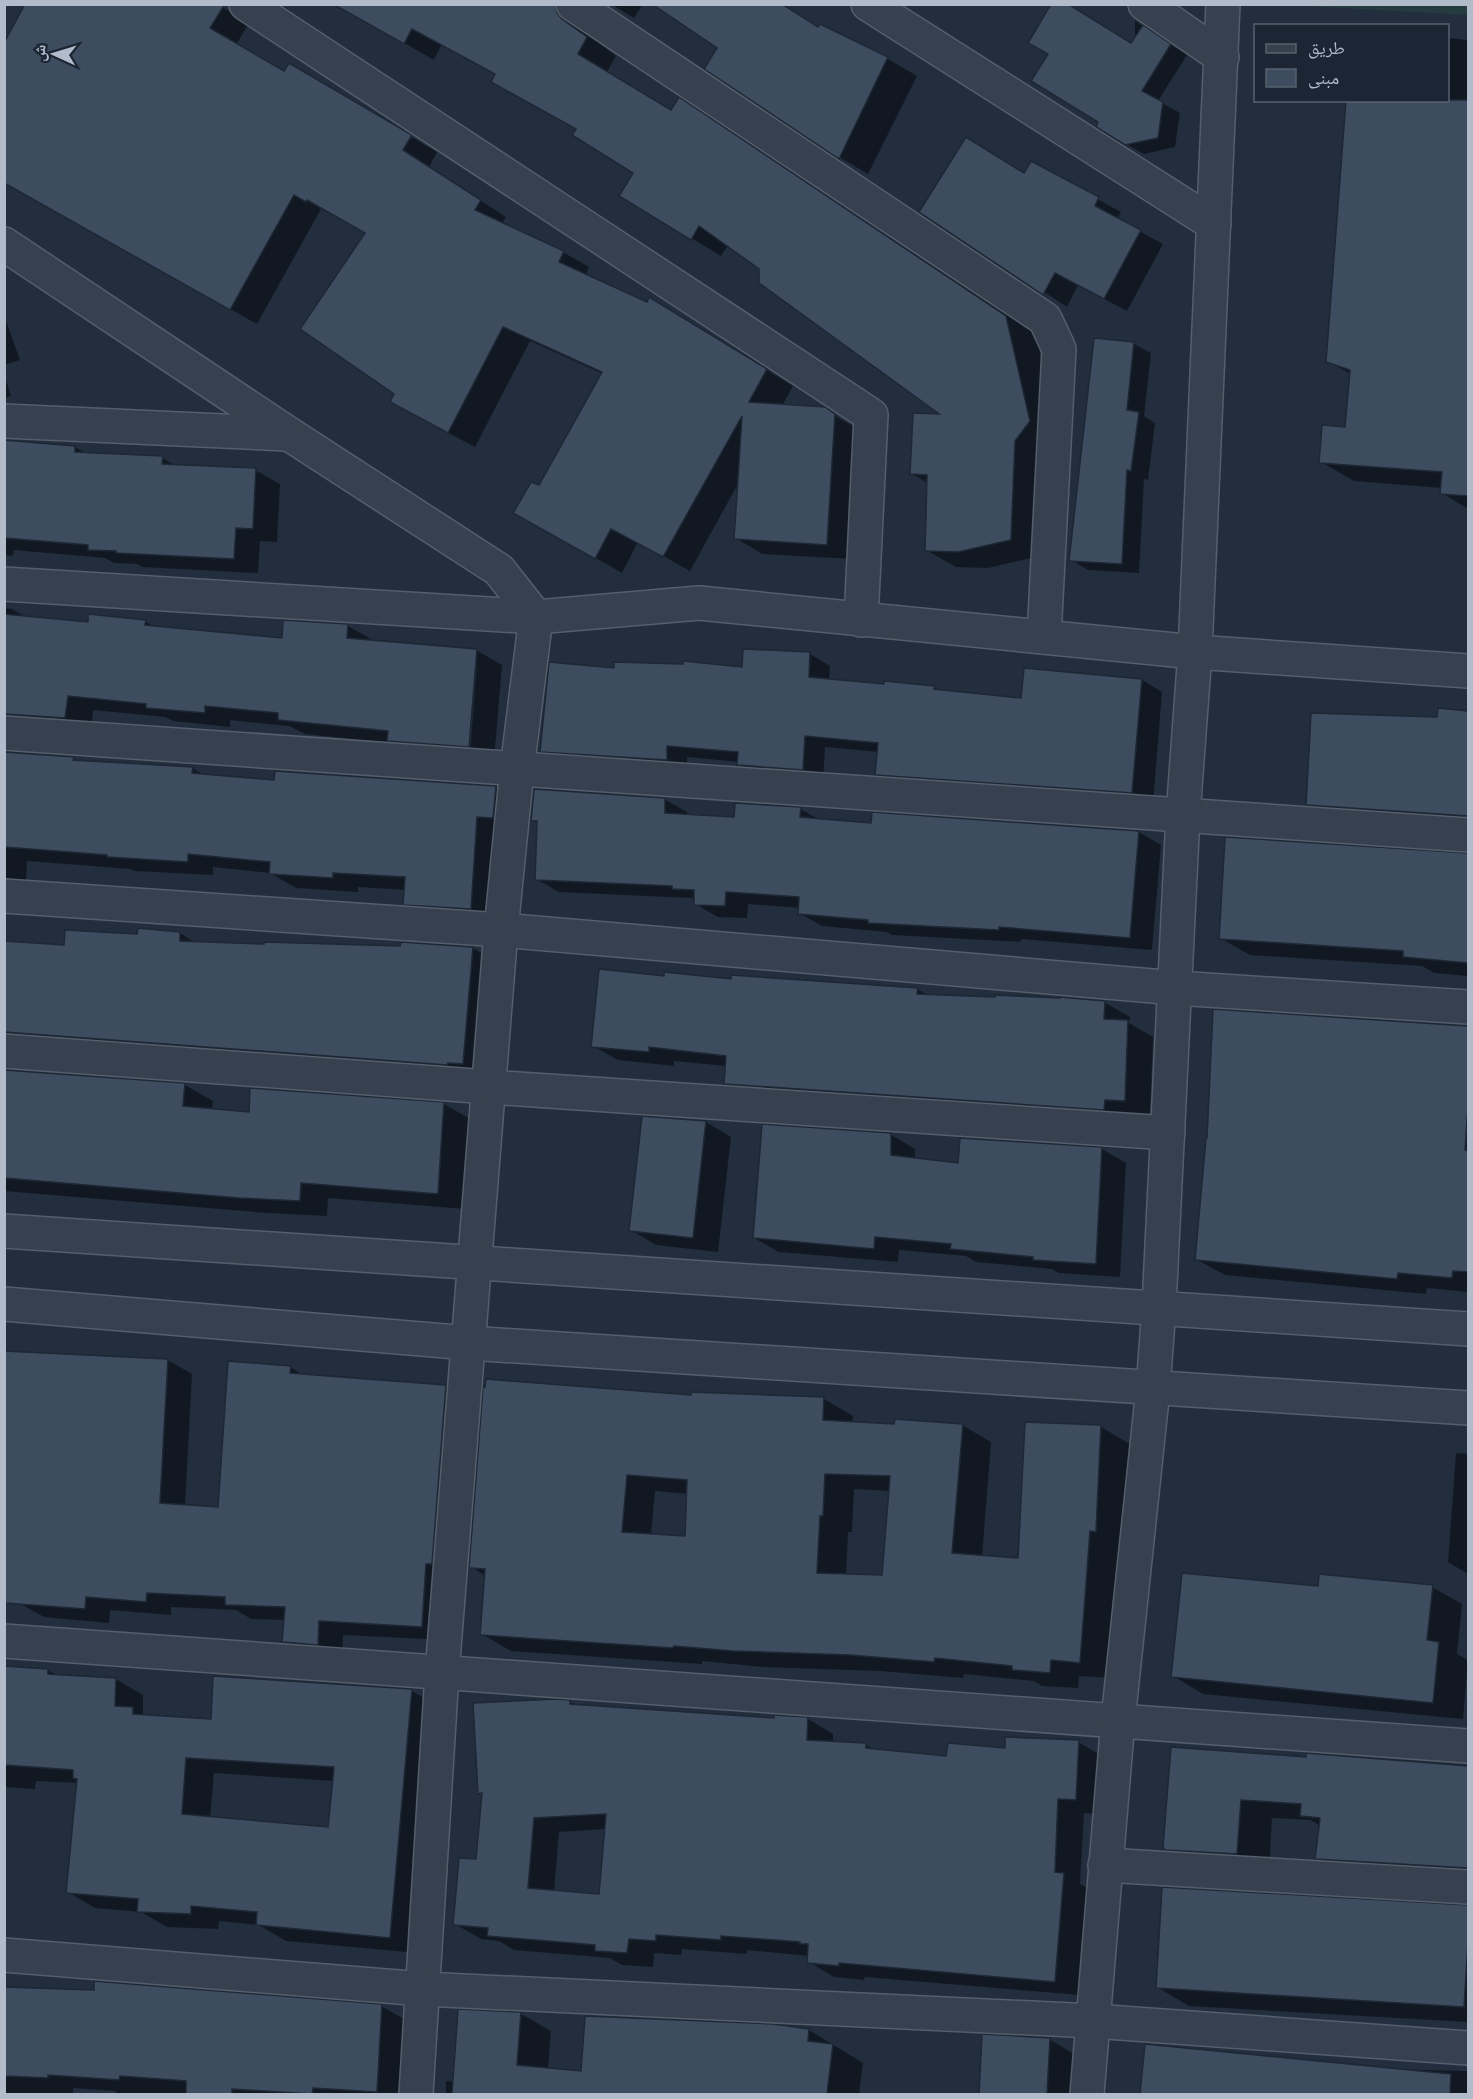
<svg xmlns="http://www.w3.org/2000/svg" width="1473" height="2099" viewBox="0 0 1473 2099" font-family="'Source Sans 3','Noto Naskh Arabic',sans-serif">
  <rect width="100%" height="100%" fill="#222e3e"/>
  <polygon fill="#243c3f" points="1306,4 1468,5 1468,15 1306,6"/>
  <g fill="#0007" fill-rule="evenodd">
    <polygon points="217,4 249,23 236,45 285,73 289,65 437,152 429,167 506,217 502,224 563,252 589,267 586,275 676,315 793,386 782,406 824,409 861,431 853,559 762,554 736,538 739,482 690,571 638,542 622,573 516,512 539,487 603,374 530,341 475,447 418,417 396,393 367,233 321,209 257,324 4,182 4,42"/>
    <polygon points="336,4 594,4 585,30 592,38 616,56 607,72 672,111 679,99 708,116 1036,334 1059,438 1040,556 988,568 956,567 926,550 928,483 912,474 944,416 760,268 728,245 721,256 621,196 635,172 578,129 497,74 442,44 434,60"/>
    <polygon points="611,4 643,4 634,18"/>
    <polygon points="1135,21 1187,55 1158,101 1180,113 1175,147 1144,154 1126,144 1135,47"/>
    <polygon points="821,26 888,59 917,76 868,174 839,157 719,48 820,28"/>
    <polygon points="1448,38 1468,40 1468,509 1442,493 1442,488 1354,481 1321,462 1347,429 1351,374 1327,361 1448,100"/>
    <polygon points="1032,163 1121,212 1117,219 1163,244 1127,311 1078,285 1067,307 921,212 1024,174"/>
    <polygon points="4,315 20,360 4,365"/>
    <polygon points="1095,339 1134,344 1151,353 1144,416 1155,423 1148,480 1144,479 1139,573 1088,570 1071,560"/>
    <polygon points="4,374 11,396 4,398"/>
    <polygon points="4,441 75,447 87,454 162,458 177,466 255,470 280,484 277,542 260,541 258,573 142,567 138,564 114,563 105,558 14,550 13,556 4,555"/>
    <path d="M4,608L12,609L28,618L89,623L146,622L156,628L284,640L348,626L373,640L476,650L502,665L494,760L414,755L394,743L305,734L289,726L230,720V727L173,721L165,717L93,710L91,732L10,748L12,754L73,758L79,762L192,768L204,775L276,781V772L496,788L521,802L496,923L430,918L405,904L406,890L358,887V892L296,888L270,873L213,867V875L134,871L131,869L27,861L26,880L4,878ZM474,660H477L470,754H467Z"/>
    <polygon points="810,654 830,666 829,680 885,685 934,687 941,691 1023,700 1142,680 1162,692 1153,804 897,786 877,774 879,752 825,747 823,781 759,776 738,764 739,762 687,757 687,771 562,763 541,751 615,670 744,668"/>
    <polygon points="1439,710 1468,712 1468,830 1338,821 1308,804 1439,719"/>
    <polygon points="664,799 687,812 687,815 735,818 800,809 820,820 872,824 873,814 1139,832 1161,845 1152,950 1021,939 1021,942 892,935 887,932 822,926 799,913 800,908 748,904 747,918 718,917 695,904 696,900 691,898 559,892 536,879 539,824 532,820"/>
    <polygon points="1467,855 1468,855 1468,976 1434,973 1422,966 1250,955 1220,938"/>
    <polygon points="180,933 196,943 402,947 402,944 473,948 494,961 484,1076 4,1037 4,943 65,946 139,935"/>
    <polygon points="665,977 917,989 929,996 1104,1002 1130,1017 1129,1023 1153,1037 1150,1115 751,1098 725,1083 726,1066 674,1061 674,1066 618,1060 593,1046"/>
    <polygon points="1214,1011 1468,1029 1468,1292 1427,1288 1426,1294 1225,1275 1196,1259 1209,1140"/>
    <polygon points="4,1070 185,1085 213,1101 212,1110 250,1114 251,1090 444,1104 472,1120 465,1209 328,1198 327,1216 267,1213 4,1191"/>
    <polygon points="706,1122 731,1137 718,1252 656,1245 631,1230"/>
    <polygon points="890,1134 915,1149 915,1159 959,1165 1102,1149 1126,1163 1120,1277 1059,1273 1052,1269 976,1262 966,1256 899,1250 898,1262 779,1252 754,1238"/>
    <polygon points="168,1360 192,1374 185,1506 219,1508 290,1367 304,1376 446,1386 470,1400 447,1640 343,1635 342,1658 309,1656 284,1641 285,1620 251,1619 236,1610 171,1607 171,1615 110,1610 109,1623 44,1617 19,1603"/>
    <path d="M692,1396L824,1399L853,1416L852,1423L962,1425L991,1442L982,1557L1019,1560L1026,1423L1101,1427L1130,1444L1125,1547H1119L1109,1678L1079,1676L1078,1688L1042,1686L1034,1681L964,1674L963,1678L880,1671L763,1667L702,1661V1664L511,1651L482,1634L486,1576L471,1567ZM854,1489L890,1491L883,1577L846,1576L848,1532H852ZM655,1491L688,1494L686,1538L651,1535Z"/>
    <polygon points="1456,1453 1468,1454 1468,1574 1448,1562"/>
    <polygon points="1432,1587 1462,1604 1457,1654 1468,1660 1463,1719 1203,1694 1173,1676 1319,1588"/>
    <path d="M4,1667L48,1670L58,1676L116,1679L143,1695V1714L147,1716L213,1721L215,1678L412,1691L440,1707L418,1953L286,1941L259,1925L219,1921L218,1929L167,1927L141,1912L95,1908L68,1892L78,1783L36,1781L35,1789L4,1787ZM214,1773L334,1781L330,1828L210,1818Z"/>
    <path d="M570,1702L577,1706L775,1720L808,1719L833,1734V1743L866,1745L874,1750L948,1758L1078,1742L1104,1757L1102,1814L1084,1813L1080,1884L1089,1889L1080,1995L865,1977L864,1980L834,1977L809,1962V1956L747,1950V1954L682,1949L681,1955L654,1953L653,1967L622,1965L610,1958L514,1950L499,1941L481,1939L455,1924L477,1861L484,1795L479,1793ZM606,1829L601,1896L554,1892L559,1832Z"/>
    <polygon points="1308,1755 1468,1767 1468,1884 1348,1876 1317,1858 1320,1826 1311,1820 1272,1818 1269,1872 1198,1867 1166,1849 1165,1847 1307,1759"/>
    <polygon points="1468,1907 1468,2022 1189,2006 1157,1987"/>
    <polygon points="4,1988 381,2006 406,2020 402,2094 115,2094 116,2091 73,2088 73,2094 4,2094"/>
    <polygon points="521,2014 551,2031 548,2069 583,2072 809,2030 863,2063 859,2094 446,2094 446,2081 455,2082"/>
    <polygon points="984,2036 1049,2039 1079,2057 1078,2094 981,2094"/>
    <polygon points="1146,2045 1385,2069 1468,2071 1468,2094 1141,2094"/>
  </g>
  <g fill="#3d4c5e" stroke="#1d2735" stroke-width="1.5" fill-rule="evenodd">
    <polygon points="25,4 225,4 210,28 284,71 289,63 412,135 403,150 481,200 475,210 564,251 559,262 647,302 649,297 767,369 749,402 825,407 835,414 827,545 734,539 742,416 663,557 611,529 595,559 513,513 531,482 539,485 602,372 503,327 448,433 390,402 394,394 300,329 365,233 307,200 306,202 294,195 230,310 4,183 4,43"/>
    <polygon points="333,4 555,4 557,13 562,19 587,37 578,54 671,110 679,97 1006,316 1030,421 1015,441 1011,540 958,552 925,551 927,475 910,474 913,413 939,414 759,283 759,269 699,226 691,240 619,196 633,173 572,135 576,129 491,82 495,74 412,29 404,44"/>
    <polygon points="652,4 782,4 818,27 820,24 888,57 839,159 704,69 717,48"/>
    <polygon points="1051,4 1068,4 1131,43 1143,25 1171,44 1142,91 1163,102 1158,138 1125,145 1096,127 1098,122 1031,81 1048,54 1028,43"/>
    <polygon points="1346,100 1468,100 1468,496 1440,494 1442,472 1319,463 1322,425 1345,427 1350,370 1326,362"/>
    <polygon points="966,137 1024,173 1031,161 1099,197 1095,206 1141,230 1104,299 1055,273 1043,295 919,212"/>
    <polygon points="1094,338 1134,342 1127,410 1139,412 1131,471 1127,470 1122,564 1069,561"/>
    <polygon points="4,440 75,446 75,452 163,456 162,464 256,468 253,529 236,528 234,559 116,553 116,551 88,550 88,545 4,538"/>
    <polygon points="4,614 88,622 88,614 146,620 145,625 282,638 283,620 348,624 347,638 477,649 469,747 387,741 388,731 278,720 278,713 205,706 205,713 146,708 146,704 68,696 65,718 4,714"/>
    <polygon points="743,649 810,652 809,677 884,684 884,681 935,686 934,689 1021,698 1024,668 1142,679 1132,793 875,775 878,743 805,736 803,770 737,765 738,752 667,746 667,760 540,752 549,662 614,668 614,662 683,664 683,661 742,667"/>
    <polygon points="1438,708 1468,711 1468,816 1306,805 1311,713 1437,717"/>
    <polygon points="4,752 74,757 73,760 193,767 192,773 274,780 275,771 496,786 493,818 477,817 471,909 403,905 405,877 333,873 333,878 269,874 270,862 188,854 188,862 107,857 107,855 4,847"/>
    <polygon points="534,789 665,798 665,813 734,817 735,803 801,807 800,817 871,823 872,812 1139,831 1130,938 999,927 999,930 868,923 868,920 798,914 799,897 726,892 725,906 694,905 694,890 672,889 672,886 535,880 537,821 531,821"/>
    <polygon points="1225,837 1468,853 1468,963 1403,957 1403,951 1219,939"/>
    <polygon points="138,928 180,932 180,941 264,944 264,942 400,946 401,942 473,947 463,1064 448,1063 447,1065 4,1032 4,941 64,945 65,930 137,934"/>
    <polygon points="599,969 664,976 664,972 731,979 731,975 918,988 917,994 995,997 995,995 1060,998 1060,997 1105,1001 1104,1019 1128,1020 1125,1101 1105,1100 1104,1110 724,1084 726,1056 649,1047 649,1052 591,1047"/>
    <polygon points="1213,1009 1468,1026 1468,1106 1465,1150 1468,1151 1468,1272 1453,1271 1452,1278 1398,1273 1397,1279 1195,1260 1206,1138 1207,1138"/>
    <polygon points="4,1070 185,1083 183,1106 249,1112 250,1088 444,1102 438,1194 301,1183 300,1201 239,1198 4,1178"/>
    <polygon points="642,1116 706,1121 693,1238 629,1231"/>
    <polygon points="762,1124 891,1133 891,1155 958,1163 960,1138 1102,1147 1096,1264 1033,1260 1033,1257 950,1249 951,1244 875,1237 874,1249 753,1238"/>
    <polygon points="4,1351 168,1359 160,1503 218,1507 228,1361 291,1366 290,1373 446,1385 432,1564 426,1564 422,1627 319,1621 318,1645 282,1642 285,1607 225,1605 225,1597 147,1593 146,1602 86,1597 85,1609 4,1603"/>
    <path d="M486,1379L691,1395V1392L824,1397L823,1420L894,1424L895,1419L963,1424L952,1553L1018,1558L1025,1422L1101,1425L1096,1532L1090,1531L1080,1663L1051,1660L1050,1673L1012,1670V1666L935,1658L934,1662L850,1655L733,1651L674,1646L673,1648L480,1635L485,1569L469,1568L483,1387H485ZM825,1474L890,1476L882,1575L817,1573L820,1516H823ZM627,1475L687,1480L685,1536L622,1532Z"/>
    <polygon points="1182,1573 1318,1586 1319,1574 1433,1585 1427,1640 1439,1642 1433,1703 1171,1677"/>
    <path d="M4,1666L48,1669V1674L116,1678L115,1706L133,1707V1714L211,1719L213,1676L412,1689L390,1938L256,1925L257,1912L191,1906V1914L137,1912L138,1899L66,1893L77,1779L73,1778V1770L4,1765ZM186,1758L334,1767L328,1827L182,1814Z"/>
    <path d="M557,1699L570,1700V1704L774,1718V1715L808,1717L807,1740L866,1743V1748L946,1756L948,1743L1005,1748V1737L1079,1740L1076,1800L1058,1799L1055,1872L1064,1873L1055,1982L839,1963V1966L807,1963L808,1944H799L800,1942L721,1936V1940L656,1935V1941L629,1939L627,1953L595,1951V1945L487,1936L488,1928L453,1925L459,1858L476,1859L482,1793L478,1794L473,1703ZM606,1814L599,1894L528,1888L534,1818Z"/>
    <polygon points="1171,1747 1306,1757 1306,1753 1468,1766 1468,1868 1315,1859 1320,1818 1300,1816 1301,1804 1241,1800 1237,1854 1165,1850 1163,1847"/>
    <polygon points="1162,1887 1468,1905 1468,1942 1464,2007 1156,1988"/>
    <polygon points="94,1981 382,2004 377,2092 313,2088 312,2094 232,2089 232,2094 186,2094 186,2081 120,2076 119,2080 48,2075 48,2078 4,2076 4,1987 94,1990"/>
    <polygon points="458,2009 521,2012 517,2065 581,2071 585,2016 773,2024 809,2029 808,2041 833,2044 827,2094 452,2094"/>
    <polygon points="982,2034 1050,2038 1047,2094 979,2094"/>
    <polygon points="1145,2044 1451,2074 1450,2094 1140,2094"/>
  </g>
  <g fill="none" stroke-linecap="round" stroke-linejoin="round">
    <defs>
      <g id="minor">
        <polyline points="246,4 871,415 861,620"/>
        <polyline points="573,4 1045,319 1059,349 1044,637"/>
        <polyline points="868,4 1214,224"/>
        <polyline points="1145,4 1222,57"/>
        <polyline points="4,244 289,434 499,570 536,617 517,769 501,930 442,1673 416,2094"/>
        <polyline points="4,421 287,434"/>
        <polyline points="4,584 536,617 699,603 1195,652 1468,671"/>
        <polyline points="4,733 1468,835"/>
        <polyline points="4,896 501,930 1176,988 1468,1007"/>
        <polyline points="4,1051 489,1087 1168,1133"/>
        <path d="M4,1231C492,1265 981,1294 1468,1329"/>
        <polyline points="4,1304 469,1343 1468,1408"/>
        <polyline points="4,1641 1468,1746"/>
        <polyline points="1105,1865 1468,1887"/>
        <polyline points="4,1955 423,1989 1093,2021 1468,2048"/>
        <polyline points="1087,2094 1118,1720 1153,1389 1159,1307 1183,815 1195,652 1223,4"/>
      </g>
    </defs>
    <use href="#minor" stroke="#545e6c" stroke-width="36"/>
    <use href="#minor" stroke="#36404e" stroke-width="33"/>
  </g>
  <rect width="1473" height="2099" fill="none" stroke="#b2bbca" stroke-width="12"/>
  <rect x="1254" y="24" width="195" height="78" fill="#1b2533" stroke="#57616f" stroke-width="1.5"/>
  <rect x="1266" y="44" width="30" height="9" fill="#36404e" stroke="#57616f" stroke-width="1.5"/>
  <text x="1308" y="54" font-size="18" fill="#b2bbca">طريق</text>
  <rect x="1266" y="69" width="30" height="18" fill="#3d4c5e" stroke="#57616f" stroke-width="1.5"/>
  <text x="1308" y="84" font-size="18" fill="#b2bbca">مبنى</text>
  <g transform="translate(54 54) rotate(274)" stroke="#1b2533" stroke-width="4.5" paint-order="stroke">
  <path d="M0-4.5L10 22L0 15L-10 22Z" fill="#b2bbca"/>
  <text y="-9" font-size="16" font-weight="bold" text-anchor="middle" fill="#b2bbca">ش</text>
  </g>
</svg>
